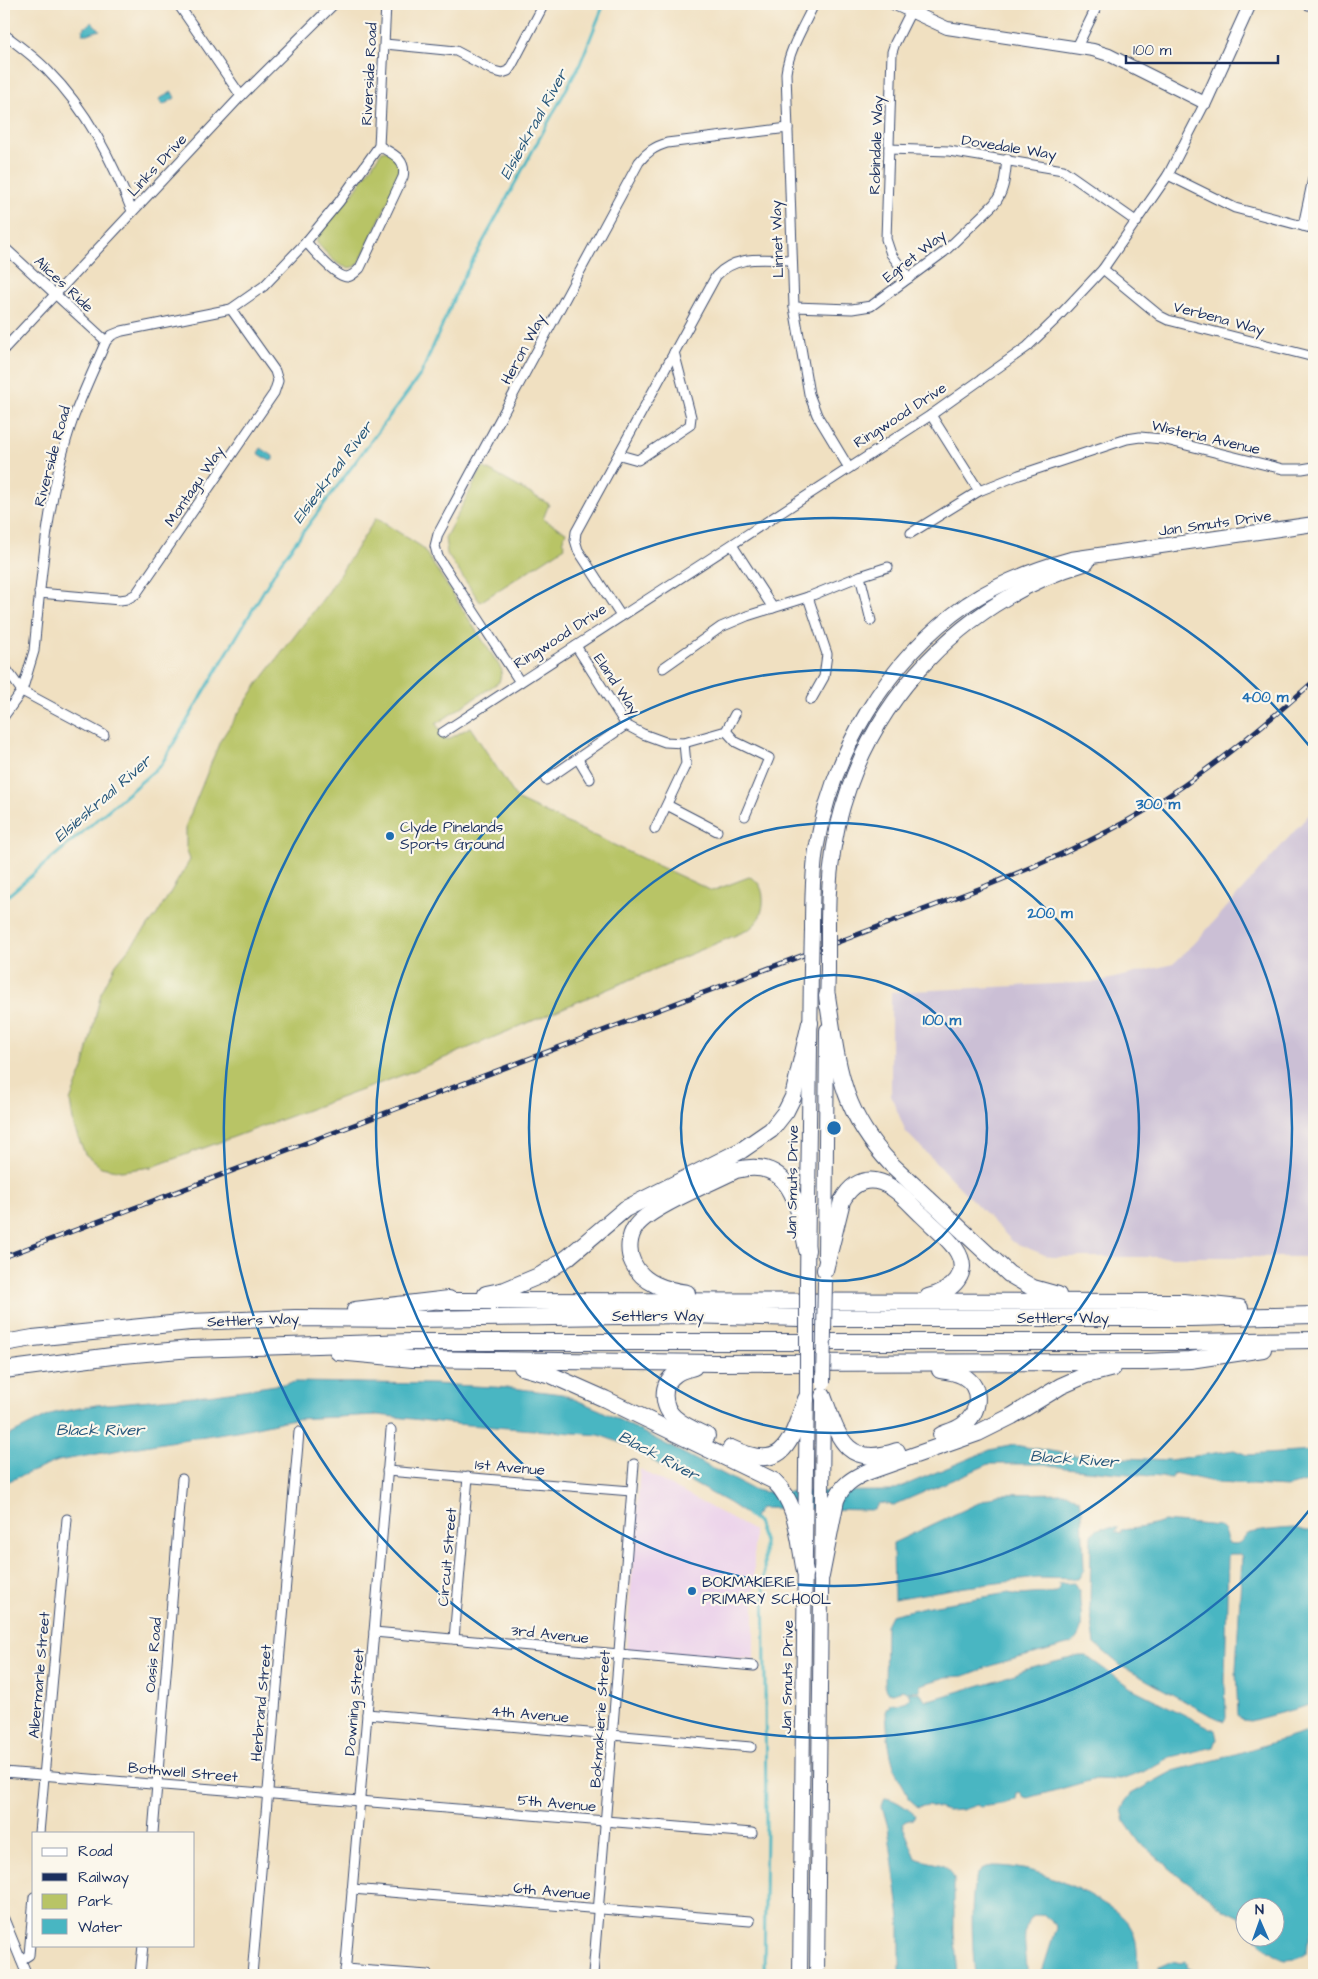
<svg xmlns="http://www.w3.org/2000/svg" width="1318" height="1979" viewBox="0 0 1318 1979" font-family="'Architects Daughter',sans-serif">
  <rect width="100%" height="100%" fill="#fbf7ec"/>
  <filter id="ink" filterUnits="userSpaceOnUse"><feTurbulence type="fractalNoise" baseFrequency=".02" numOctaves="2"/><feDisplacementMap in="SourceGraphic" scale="10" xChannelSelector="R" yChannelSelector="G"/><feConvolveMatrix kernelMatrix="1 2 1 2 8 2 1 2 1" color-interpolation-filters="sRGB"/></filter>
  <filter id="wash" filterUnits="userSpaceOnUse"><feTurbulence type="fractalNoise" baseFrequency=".0096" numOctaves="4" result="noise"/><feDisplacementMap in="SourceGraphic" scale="20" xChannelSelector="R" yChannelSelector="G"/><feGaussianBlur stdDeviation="1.12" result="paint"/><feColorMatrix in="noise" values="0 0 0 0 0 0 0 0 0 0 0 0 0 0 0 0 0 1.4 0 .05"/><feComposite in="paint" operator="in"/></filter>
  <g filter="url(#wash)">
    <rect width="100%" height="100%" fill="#f0e0c1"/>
    <polygon fill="#ebd1eb" points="640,1469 754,1531 754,1659 626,1651"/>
    <polygon fill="#cbbfd5" points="1314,809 1314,1257 1050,1257 1013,1242 906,1132 891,1096 891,992 1097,982 1173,964 1194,944"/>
    <g fill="#b8c466" stroke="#6a7a62">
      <path d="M388,150L404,168L358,265C342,275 328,254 317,243V236L351,196L382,151Z"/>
      <polygon points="483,467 549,504 543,519 566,532 563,539 565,547 480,602 447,554 445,538"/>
      <path d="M376,518L422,547L502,670L499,682L436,724L447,740L470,727L518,800L712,891L749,877C765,881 766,905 759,918C757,923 752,927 748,930L416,1070L152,1167L121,1171L101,1167L85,1154L74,1127L70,1101L84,1066L101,993L116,964L156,916L190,860L186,847V825L220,741L257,685L329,591Z"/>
    </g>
    <g fill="#48b6c2" stroke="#327290">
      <polygon points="92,22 100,30 87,34 82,34 83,29"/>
      <polygon points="172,92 175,98 163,105 159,99"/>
      <polygon points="261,448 273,456 273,460 270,461 258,453"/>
      <polygon points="296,1382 433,1384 512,1388 562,1394 600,1410 752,1489 764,1492 891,1491 990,1450 1014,1445 1080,1456 1170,1460 1234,1450 1247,1455 1314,1451 1314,1489 1306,1482 1287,1487 1218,1483 1174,1473 1172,1478 1065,1468 1044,1464 989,1464 894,1505 879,1503 874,1510 760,1508 753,1519 729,1503 656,1463 640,1450 599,1435 456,1424 378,1415 294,1419 242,1430 114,1451 58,1461 4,1483 4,1438 54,1413 96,1405 216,1394"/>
      <polygon points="1068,1493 1080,1500 1082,1509 1084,1570 1078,1579 1037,1578 958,1588 894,1599 893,1543 998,1494"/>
      <path d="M1164,1521L1219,1526L1224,1531L1228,1543C1245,1547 1239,1536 1251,1533C1258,1531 1288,1528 1295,1528C1302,1529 1307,1533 1314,1530V1704L1250,1721L1242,1720L1238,1715L1236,1670L1242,1557L1240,1554H1229L1228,1557L1225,1680L1226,1718L1224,1721L1208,1714L1121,1666L1095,1644L1090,1607L1091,1535C1097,1526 1108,1527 1118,1528L1115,1532L1121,1533V1530C1131,1529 1157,1526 1164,1521Z"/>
      <path d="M1074,1583L1077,1589L1080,1590C1078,1608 1089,1631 1071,1644L996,1664L964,1676L946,1677L920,1685V1690L907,1692L902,1690L893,1693L887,1692L885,1689L886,1625L891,1615L924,1607L1008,1593L1019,1595L1057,1592L1060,1589L1059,1584Z"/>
      <path d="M1079,1656H1086L1131,1688L1215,1730L1217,1739L1214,1747L1170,1757L1143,1772L1121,1780L1096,1779L1028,1798L1024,1797L1020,1792L1017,1793L1016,1799C1006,1805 991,1805 980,1807L977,1805L962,1810L947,1811L928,1805L918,1807L908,1798C907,1789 899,1781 896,1772C888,1752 887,1729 886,1708L889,1707L890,1704L894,1703V1705L907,1701L910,1697L908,1693L920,1692L923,1698L926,1700L933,1699L998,1680L1027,1669Z"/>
      <polygon points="1314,1730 1314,1924 1307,1943 1306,1954 1297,1959 1284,1960 1268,1949 1256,1937 1276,1936 1276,1906 1246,1906 1245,1924 1239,1917 1225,1910 1173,1871 1140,1843 1125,1822 1122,1809 1125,1802 1131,1794 1173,1771 1219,1759"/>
      <path d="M885,1798C895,1799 907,1808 915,1815L913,1819L906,1821L902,1824L916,1858C932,1865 947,1860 954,1879V1932L958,1975H900V1918L888,1827L882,1806Z"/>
      <path d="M993,1866C1032,1866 1068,1882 1101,1902C1111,1908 1121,1914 1128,1923C1139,1937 1137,1959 1138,1975H1041L1056,1928L1055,1924L1043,1914L1031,1917C1019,1933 1028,1957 1027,1975H975C973,1956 968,1885 979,1872C982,1867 988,1867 993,1866Z"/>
      <polygon points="1172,1961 1181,1963 1185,1961 1187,1963 1187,1967 1201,1975 1158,1975 1159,1967"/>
    </g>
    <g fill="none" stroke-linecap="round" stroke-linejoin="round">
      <g stroke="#48b6c2" stroke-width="3">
        <polyline points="4,899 161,765 280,563 421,374 461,282 580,64 604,4"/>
        <polyline points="747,1515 757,1522 764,1542 766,1825 764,1975"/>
      </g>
    </g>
  </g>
  <g filter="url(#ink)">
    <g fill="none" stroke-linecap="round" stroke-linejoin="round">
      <defs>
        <g id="street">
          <polyline points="178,4 241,96"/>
          <path d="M814,4C804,26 789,49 786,73L794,307L809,394L817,415L849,468"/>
          <polyline points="1306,4 1314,7"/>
          <path d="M4,34C19,46 35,57 48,71C87,110 112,160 132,211"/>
          <polyline points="385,44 456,51 494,71 502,73 508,71 512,65 544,4"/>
          <polyline points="1077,47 1098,4"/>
          <polyline points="889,149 949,151 1063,170 1137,222"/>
          <polyline points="1168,175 1235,208 1314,229"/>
          <polyline points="1303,226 1314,174"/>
          <path d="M306,242C314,251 336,277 347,277C353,276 356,272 360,268L403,177C407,159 393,154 379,146"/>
          <polyline points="4,247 106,341"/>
          <polyline points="1103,269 1160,316 1168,320 1314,357"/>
          <polyline points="909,278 891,254 886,239 892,52 895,43 911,11"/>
          <path d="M794,307L852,309L871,306L944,252L994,204C1005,191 1005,175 1007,159"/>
          <polyline points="4,349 241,96 334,4"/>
          <polyline points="931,415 979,491"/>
          <polyline points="620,455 638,460 690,425 691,417 674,352"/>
          <polyline points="911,533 979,491 1019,475 1127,439 1140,437 1162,439 1283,469 1302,469 1314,467"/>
          <polyline points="732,545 773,608"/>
          <polyline points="860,576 871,621"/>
          <polyline points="39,593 120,600 127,599 136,594 274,393 278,381 275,371 231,309"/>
          <polyline points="808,597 827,654 824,677 811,700"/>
          <path d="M621,616L578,550L575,540L576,532L716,276C737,254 763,260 791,260"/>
          <polyline points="576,646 626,725 643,734 665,742 684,743 726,731 735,714"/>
          <polyline points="4,666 22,691 104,735"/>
          <polyline points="663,668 721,627 747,616 808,597 860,576 888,567"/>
          <path d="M520,682L438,557L435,546L438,534L639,162C647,152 654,147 667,143L788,128"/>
          <path d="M4,716L22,691L34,651C41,576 48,490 73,419C83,392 95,367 106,341L112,335L122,331L231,309L264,286L306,242L339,202L379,146L386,4"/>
          <polyline points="726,731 736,742 769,758 745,816"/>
          <polyline points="442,733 931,415 1027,347 1057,318 1103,269 1168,175 1205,103"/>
          <polyline points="578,759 590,779"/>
          <polyline points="546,780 626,725"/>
          <polyline points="667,805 717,831"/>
          <polyline points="655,829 686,764 684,743"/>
          <polyline points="387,1471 631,1491"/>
          <polyline points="374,1632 754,1666"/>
          <polyline points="454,1639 468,1477"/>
          <polyline points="367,1714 751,1747"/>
          <polyline points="4,1772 752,1833"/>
          <polyline points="39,1833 67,1519"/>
          <polyline points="153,1833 182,1479"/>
          <polyline points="352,1889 750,1921"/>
          <polyline points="4,1919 27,1975"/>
          <polyline points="21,1960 29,1955 34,1897"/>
          <polyline points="345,1969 428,1975"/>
          <polyline points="140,1975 143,1945"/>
          <polyline points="252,1975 299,1432"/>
          <polyline points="345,1975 391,1430"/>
          <polyline points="593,1975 634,1464"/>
        </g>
        <polyline id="secondary" points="895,4 947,28 1093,50 1109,55 1205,103 1250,4"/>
        <g id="primary">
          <path d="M828,922C828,890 831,857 838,825C868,699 964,600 1087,563"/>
          <path d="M812,930C812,903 812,876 816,850C832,754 886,660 967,604C999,583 1034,569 1071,559L1314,524"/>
          <polyline points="827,1006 828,969"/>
          <polyline points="825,1256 827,1030"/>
          <polyline points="807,1280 811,968"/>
          <polyline points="800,1975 807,1383"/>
          <polyline points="817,1975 823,1401"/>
        </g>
        <g id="highway">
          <path d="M827,996C838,1066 840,1110 891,1164L1009,1274L1033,1288L1058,1295"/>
          <path d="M825,1270L842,1201C849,1188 860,1178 876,1181C894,1184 909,1203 922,1215C933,1226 946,1236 955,1248C973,1274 952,1291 928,1297"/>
          <path d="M687,1293C666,1290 643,1284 633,1263C627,1251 629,1236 636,1226C650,1207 713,1182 736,1170C793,1156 799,1209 807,1250"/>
          <polyline points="486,1294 505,1290 541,1275 567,1258 625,1209 742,1150 771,1130 786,1111 793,1097 810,1023"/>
          <polyline points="440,1301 1183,1302 1240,1308"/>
          <polyline points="355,1310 449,1299"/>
          <polyline points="4,1343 33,1338 190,1322 295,1318 414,1319 687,1315 799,1318 1190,1318 1314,1315"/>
          <polyline points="338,1352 413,1359 488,1360 716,1363 1144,1362 1190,1360 1263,1349"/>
          <path d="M522,1367L551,1375L605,1399L774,1481C798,1503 799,1542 805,1572"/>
          <path d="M694,1367C688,1369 681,1370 676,1374C660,1384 662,1407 675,1418C684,1426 696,1431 707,1436"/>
          <polyline points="4,1370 112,1356 191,1349 410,1342 1187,1342 1314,1340"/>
          <path d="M940,1370C948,1371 956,1372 963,1376C983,1387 980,1413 963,1425C956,1430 948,1432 941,1435"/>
          <path d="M823,1396C838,1436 845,1469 897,1451"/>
          <path d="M731,1448C785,1474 790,1442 806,1399"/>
          <path d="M821,1576L836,1500C842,1485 853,1478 867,1472L978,1433L1012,1416L1061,1386L1086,1375L1113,1368"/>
        </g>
      </defs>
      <use href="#street" stroke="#3b4a6d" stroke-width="11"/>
      <use href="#secondary" stroke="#3b4a6d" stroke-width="14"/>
      <use href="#primary" stroke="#3b4a6d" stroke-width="16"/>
      <use href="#highway" stroke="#3b4a6d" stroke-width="18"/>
      <use href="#street" stroke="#fff" stroke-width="9"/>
      <use href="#secondary" stroke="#fff" stroke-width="12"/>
      <use href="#primary" stroke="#fff" stroke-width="14"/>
      <use href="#highway" stroke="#fff" stroke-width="16"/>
      <defs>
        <path id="rail" d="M4,1257L981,888C1038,865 1093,842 1146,810C1207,773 1261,728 1314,681"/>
      </defs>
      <use href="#rail" stroke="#1b2f5e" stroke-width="5"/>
      <use href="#rail" stroke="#fbf7ec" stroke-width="3" stroke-dasharray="9" stroke-linecap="butt"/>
      <defs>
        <g id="primary-bridge">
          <polyline points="828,922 828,969"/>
          <polyline points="811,968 812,930"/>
          <polyline points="807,1383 807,1280"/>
          <polyline points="823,1383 825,1281"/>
        </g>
      </defs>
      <use href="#primary-bridge" stroke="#3b4a6d" stroke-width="16" stroke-linecap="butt"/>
      <use href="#primary-bridge" stroke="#fff" stroke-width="14"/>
    </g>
  </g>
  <g fill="none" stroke="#1f6fb2" stroke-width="2.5">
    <circle cx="834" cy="1128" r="153"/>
    <circle cx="834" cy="1128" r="305"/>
    <circle cx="834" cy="1128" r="458"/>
    <path d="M1311 1508A610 610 0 1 1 1311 748"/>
  </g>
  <g fill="#1f6fb2" stroke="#fbf7ec" stroke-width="2">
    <circle cx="390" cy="836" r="5"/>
    <circle cx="692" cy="1591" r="5"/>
  </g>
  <g text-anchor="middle" stroke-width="4.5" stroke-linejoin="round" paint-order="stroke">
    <g font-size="15" fill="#1b2f5e" stroke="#fbf7ec">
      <text transform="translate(369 74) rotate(-87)" y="5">Riverside Road</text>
      <text transform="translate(876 145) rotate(-88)" y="5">Robindale Way</text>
      <text transform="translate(1009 147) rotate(9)" y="5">Dovedale Way</text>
      <text transform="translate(157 165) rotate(-47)" y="5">Links Drive</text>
      <text transform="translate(777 239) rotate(-92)" y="5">Linnet Way</text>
      <text transform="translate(914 256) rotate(-38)" y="5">Egret Way</text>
      <text transform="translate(64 284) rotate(43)" y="5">Alices Ride</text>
      <text transform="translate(1219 318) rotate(15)" y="5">Verbena Way</text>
      <text transform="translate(523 349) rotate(-62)" y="5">Heron Way</text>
      <text transform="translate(900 415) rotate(-33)" y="5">Ringwood Drive</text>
      <text transform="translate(1206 437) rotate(13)" y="5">Wisteria Avenue</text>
      <text transform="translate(52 456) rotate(-75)" y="5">Riverside Road</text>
      <text transform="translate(194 486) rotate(-56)" y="5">Montagu Way</text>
      <text transform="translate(1215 523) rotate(-8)" y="5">Jan Smuts Drive</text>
      <text transform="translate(560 636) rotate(-33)" y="5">Ringwood Drive</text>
      <text transform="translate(617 684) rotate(56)" y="5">Eland Way</text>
      <text transform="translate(792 1182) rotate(-89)" y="5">Jan Smuts Drive</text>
      <text x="658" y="1321">Settlers Way</text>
      <text x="1063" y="1323">Settlers Way</text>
      <text transform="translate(253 1320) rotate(-2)" y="5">Settlers Way</text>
      <text transform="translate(510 1467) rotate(5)" y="5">1st Avenue</text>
      <text transform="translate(447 1557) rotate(-85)" y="5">Circuit Street</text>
      <text transform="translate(550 1634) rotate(6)" y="5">3rd Avenue</text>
      <text transform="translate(153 1655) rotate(-85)" y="5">Oasis Road</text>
      <text transform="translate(39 1675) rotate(-85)" y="5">Albermarle Street</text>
      <text transform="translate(787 1677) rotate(-89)" y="5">Jan Smuts Drive</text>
      <text transform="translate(354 1702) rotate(-85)" y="5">Downing Street</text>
      <text transform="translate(261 1703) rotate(-85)" y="5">Herbrand Street</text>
      <text transform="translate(530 1714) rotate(5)" y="5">4th Avenue</text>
      <text transform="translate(600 1719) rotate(-86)" y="5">Bokmakierie Street</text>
      <text transform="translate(183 1772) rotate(5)" y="5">Bothwell Street</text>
      <text transform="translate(557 1803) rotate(5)" y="5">5th Avenue</text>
      <text transform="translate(552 1891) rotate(5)" y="5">6th Avenue</text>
    </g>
    <g font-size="15" fill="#1b2f5e" stroke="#fbf7ec" text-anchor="start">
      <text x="400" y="832">Clyde Pinelands<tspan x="400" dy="17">Sports Ground</tspan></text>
      <text x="702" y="1587">BOKMAKIERIE<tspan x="702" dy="17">PRIMARY SCHOOL</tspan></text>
    </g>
    <g font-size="16" font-style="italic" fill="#28587c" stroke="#fbf7ec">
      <text transform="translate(533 124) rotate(-61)" y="6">Elsieskraal River</text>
      <text transform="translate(332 472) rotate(-53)" y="6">Elsieskraal River</text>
      <text transform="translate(102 798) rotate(-41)" y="6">Elsieskraal River</text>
      <text x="100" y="1435">Black River</text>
      <text transform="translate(659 1455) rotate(28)" y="6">Black River</text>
      <text transform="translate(1074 1458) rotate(4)" y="6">Black River</text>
    </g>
  </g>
  <circle cx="834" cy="1128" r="8" fill="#1f6fb2" stroke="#fbf7ec" stroke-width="2.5"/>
  <g font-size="15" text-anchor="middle" font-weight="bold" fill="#1f6fb2" stroke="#fbf7ec" stroke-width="4.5" stroke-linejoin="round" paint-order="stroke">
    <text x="1265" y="702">400 m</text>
    <text x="1158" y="809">300 m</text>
    <text x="1050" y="918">200 m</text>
    <text x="942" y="1025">100 m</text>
  </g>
  <rect width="1318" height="1979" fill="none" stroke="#fbf7ec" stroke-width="20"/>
  <rect x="32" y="1832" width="162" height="115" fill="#fbf7ec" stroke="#a1a7b3"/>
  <rect x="42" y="1848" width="25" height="8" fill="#ffffff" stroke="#a1a7b3"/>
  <text x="78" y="1856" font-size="15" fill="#1b2f5e">Road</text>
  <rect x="42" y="1873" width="25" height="8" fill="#1b2f5e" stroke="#a1a7b3"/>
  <text x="78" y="1882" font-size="15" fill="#1b2f5e">Railway</text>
  <rect x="42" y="1894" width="25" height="15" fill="#b8c466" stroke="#a1a7b3"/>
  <text x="78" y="1906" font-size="15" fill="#1b2f5e">Park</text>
  <rect x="42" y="1919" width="25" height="15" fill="#48b6c2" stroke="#a1a7b3"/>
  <text x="78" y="1932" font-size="15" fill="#1b2f5e">Water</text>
  <g transform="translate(1260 1922) rotate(358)"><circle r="24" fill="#fbf7ec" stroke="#a1a7b3"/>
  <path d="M0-4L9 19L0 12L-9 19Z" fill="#1f6fb2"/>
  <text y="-8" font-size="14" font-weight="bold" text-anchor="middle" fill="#1b2f5e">N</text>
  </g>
  <path d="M1126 55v8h152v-8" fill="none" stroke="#1b2f5e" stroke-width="2.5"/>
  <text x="1133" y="55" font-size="15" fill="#1b2f5e" stroke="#fbf7ec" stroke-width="4" paint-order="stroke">100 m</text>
</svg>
